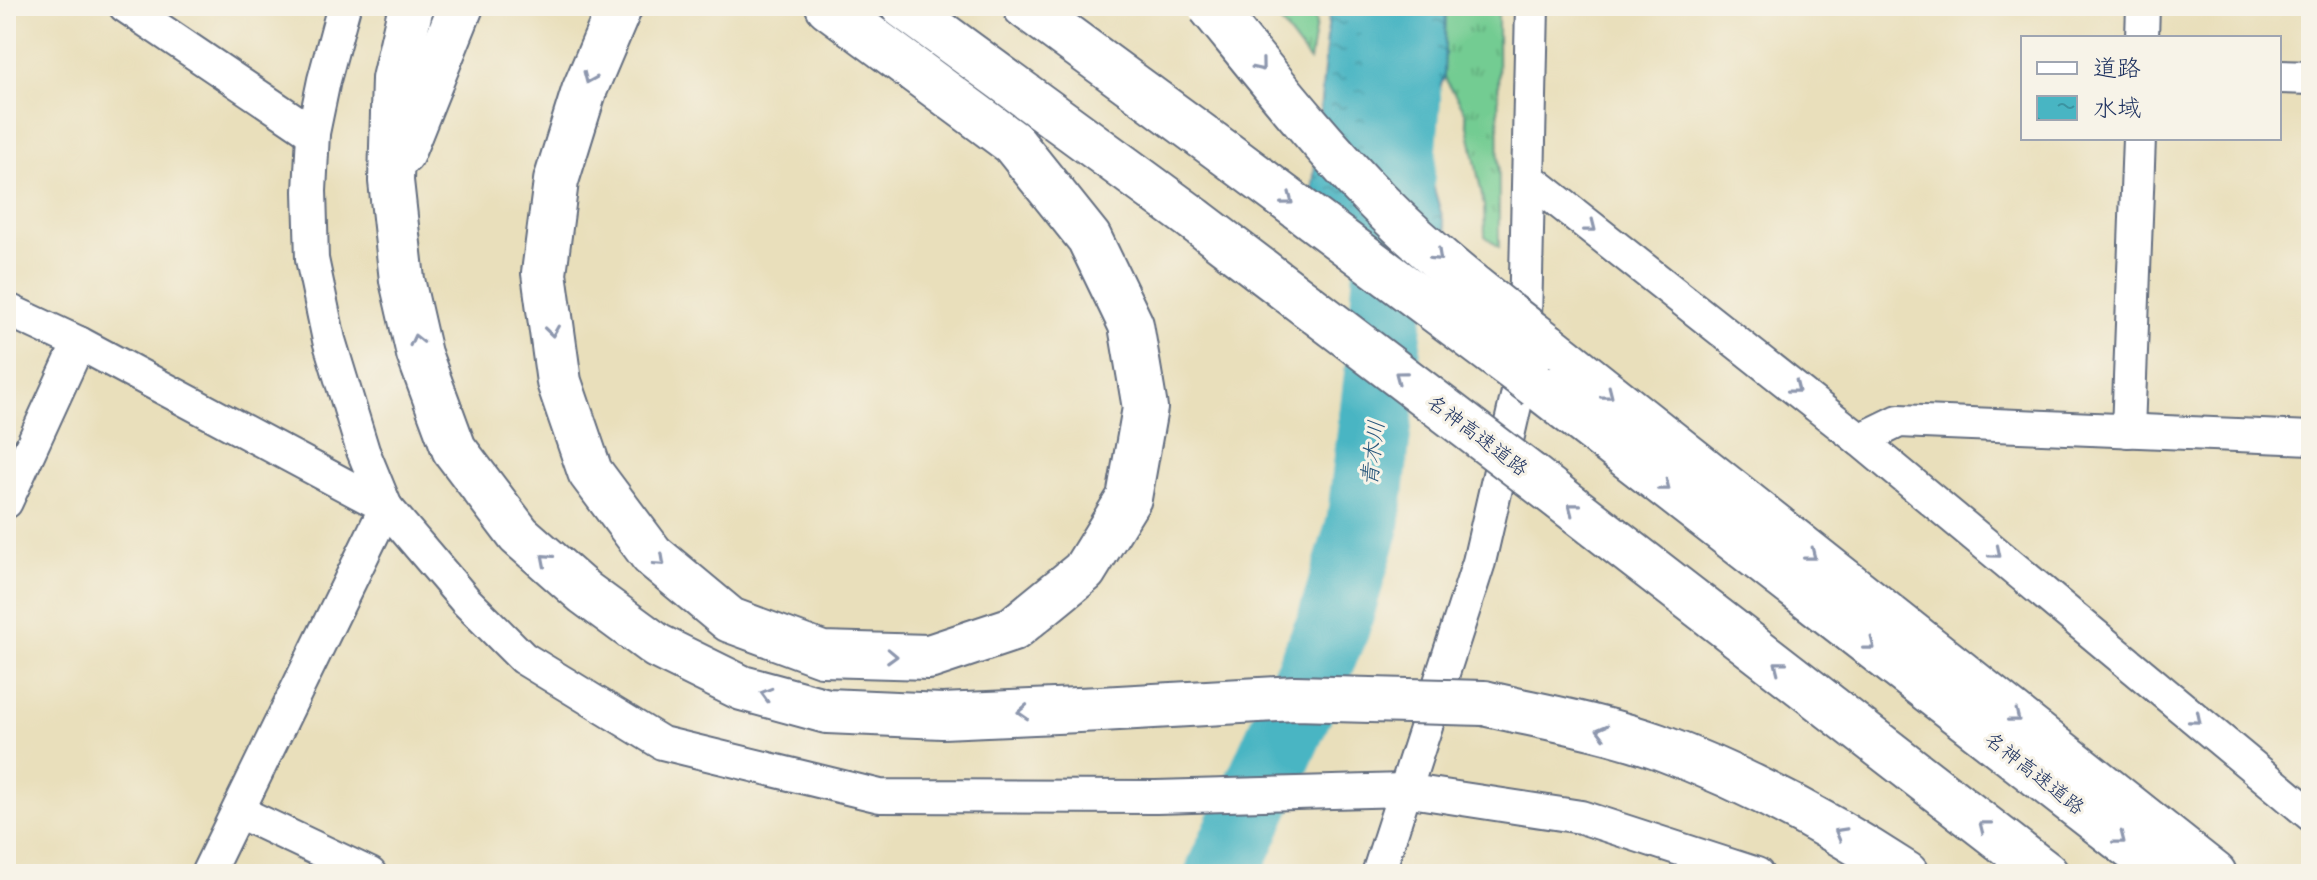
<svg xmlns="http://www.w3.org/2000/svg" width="2317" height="880" viewBox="0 0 2317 880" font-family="Pangolin,'Klee One',sans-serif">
  <defs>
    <pattern id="grass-tufts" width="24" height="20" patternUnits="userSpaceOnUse" patternTransform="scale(2)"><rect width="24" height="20" fill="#73cc92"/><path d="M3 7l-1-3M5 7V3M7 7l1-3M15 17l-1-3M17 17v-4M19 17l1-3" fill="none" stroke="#5ea67a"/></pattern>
    <pattern id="water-ripples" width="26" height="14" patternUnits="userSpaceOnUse" patternTransform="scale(2)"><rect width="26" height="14" fill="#48b5c3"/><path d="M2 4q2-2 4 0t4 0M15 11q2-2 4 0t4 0" fill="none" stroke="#3b94a2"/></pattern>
  </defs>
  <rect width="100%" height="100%" fill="#f7f3e8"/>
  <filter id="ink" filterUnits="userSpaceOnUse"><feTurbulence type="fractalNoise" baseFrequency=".0125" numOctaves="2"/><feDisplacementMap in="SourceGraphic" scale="16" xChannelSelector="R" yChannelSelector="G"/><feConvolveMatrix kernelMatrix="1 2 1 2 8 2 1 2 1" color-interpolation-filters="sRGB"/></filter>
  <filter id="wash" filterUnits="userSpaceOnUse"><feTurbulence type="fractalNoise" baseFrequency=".006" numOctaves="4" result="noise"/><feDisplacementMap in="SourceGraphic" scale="32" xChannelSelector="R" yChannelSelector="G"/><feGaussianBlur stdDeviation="1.8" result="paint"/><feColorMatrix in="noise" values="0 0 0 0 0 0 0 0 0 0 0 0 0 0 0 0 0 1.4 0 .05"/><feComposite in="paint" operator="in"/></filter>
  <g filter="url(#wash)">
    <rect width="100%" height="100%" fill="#e9dfbb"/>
    <g fill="url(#grass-tufts)" stroke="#477e78" stroke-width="2">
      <polygon points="1268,6 1312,6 1316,24 1310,61"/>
      <polygon points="1446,6 1498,6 1499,247 1485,236 1484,206 1465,111 1444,77"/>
    </g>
    <polygon fill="url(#water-ripples)" stroke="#327290" stroke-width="2" points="1330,6 1446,6 1444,77 1428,118 1424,154 1450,244 1467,313 1312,196"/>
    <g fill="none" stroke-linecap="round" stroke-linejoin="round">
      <polyline stroke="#48b5c3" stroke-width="74" points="1222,874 1333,626 1363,525 1383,358 1404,98 1396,6"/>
    </g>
  </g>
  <g filter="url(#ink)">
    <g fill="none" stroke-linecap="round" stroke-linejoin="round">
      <defs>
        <g id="minor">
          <polyline points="125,6 313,133"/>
          <polyline points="344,6 324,80 313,133 310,191 312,259 329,340 363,451 386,507 466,601 523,658 662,743 880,796 1156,797 1404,790 1581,817 1757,874"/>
          <polyline points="2142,38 2143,6"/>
          <polyline points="2279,77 2311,78"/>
          <polyline points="1530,179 1860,440 2311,815"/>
          <polyline points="6,309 79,343 386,507"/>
          <polyline points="2128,431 2139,138"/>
          <polyline points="1860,440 1899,421 2311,438"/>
          <polyline points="6,502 79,343"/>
          <polyline points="239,812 370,874"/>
          <polyline points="207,874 386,507"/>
          <polyline points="1378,874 1479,562 1524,366 1532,6"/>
        </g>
        <g id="motorway">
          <polyline points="411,6 394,79 391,181 402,280 419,354 454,449 519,535 585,593 657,646 742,688 827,711 942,716 1101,709"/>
          <polyline points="620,6 584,91 556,181 544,273 559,382 590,472 652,555 730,620 822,654 929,657 1013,629 1084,571 1129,498 1145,408 1131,325 1089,238 1013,143 828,6"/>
          <polyline points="903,6 1194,219"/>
          <polyline points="1025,6 1225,153"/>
          <polyline points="402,153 461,6"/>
          <polyline points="1547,345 2214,874"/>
          <polyline points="1537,386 2160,870"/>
          <polyline points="1529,474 2046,874"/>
          <path d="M1484,703C1540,716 1604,727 1657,746C1744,778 1828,823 1906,874"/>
        </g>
      </defs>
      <use href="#minor" stroke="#636d7f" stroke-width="36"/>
      <use href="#motorway" stroke="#636d7f" stroke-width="48"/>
      <use href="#minor" stroke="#fff" stroke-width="32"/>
      <use href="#motorway" stroke="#fff" stroke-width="44"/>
      <defs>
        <g id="motorway-bridge">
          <path d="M1210,6C1264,72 1318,141 1378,202C1430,255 1489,300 1547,345"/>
          <polyline points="1225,153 1537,386"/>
          <polyline points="1194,219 1529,474"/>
          <polyline points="1101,709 1295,698 1484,703"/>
        </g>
      </defs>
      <use href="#motorway-bridge" stroke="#636d7f" stroke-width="48" stroke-linecap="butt"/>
      <use href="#motorway-bridge" stroke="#fff" stroke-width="44"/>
    </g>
    <defs><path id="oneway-chevron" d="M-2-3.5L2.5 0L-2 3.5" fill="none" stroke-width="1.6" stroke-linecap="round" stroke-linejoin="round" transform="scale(2)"/></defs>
    <g stroke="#8d97ae">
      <use href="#oneway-chevron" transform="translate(1260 66) rotate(51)"/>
      <use href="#oneway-chevron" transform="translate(589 78) rotate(113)"/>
      <use href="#oneway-chevron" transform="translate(1288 200) rotate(37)"/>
      <use href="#oneway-chevron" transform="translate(1591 227) rotate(38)"/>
      <use href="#oneway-chevron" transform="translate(1437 256) rotate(43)"/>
      <use href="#oneway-chevron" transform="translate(552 331) rotate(82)"/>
      <use href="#oneway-chevron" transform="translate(416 340) rotate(-103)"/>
      <use href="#oneway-chevron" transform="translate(1400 376) rotate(-143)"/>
      <use href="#oneway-chevron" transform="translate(1795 388) rotate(38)"/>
      <use href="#oneway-chevron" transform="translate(1608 394) rotate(38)"/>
      <use href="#oneway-chevron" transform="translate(1665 486) rotate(38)"/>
      <use href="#oneway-chevron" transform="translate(1573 508) rotate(-142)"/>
      <use href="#oneway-chevron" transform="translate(1996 553) rotate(40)"/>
      <use href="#oneway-chevron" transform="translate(1811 555) rotate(38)"/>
      <use href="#oneway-chevron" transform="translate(546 559) rotate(-139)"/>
      <use href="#oneway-chevron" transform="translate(660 561) rotate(42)"/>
      <use href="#oneway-chevron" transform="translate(1870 645) rotate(38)"/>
      <use href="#oneway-chevron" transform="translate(892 656) rotate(2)"/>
      <use href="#oneway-chevron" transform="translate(1779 666) rotate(-142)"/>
      <use href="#oneway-chevron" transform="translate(766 694) rotate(-164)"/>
      <use href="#oneway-chevron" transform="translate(1023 712) rotate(177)"/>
      <use href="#oneway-chevron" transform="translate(2015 717) rotate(38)"/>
      <use href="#oneway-chevron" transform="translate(2196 719) rotate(40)"/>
      <use href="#oneway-chevron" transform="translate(1602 731) rotate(-165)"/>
      <use href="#oneway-chevron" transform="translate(1984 826) rotate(-142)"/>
      <use href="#oneway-chevron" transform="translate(1840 833) rotate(-151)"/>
      <use href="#oneway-chevron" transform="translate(2120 839) rotate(38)"/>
    </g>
  </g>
  <g text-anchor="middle" stroke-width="6" stroke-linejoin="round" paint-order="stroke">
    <g font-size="20" fill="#1b2f5e" stroke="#f7f3e8">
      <text transform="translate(1478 435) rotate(37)" y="7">名神高速道路</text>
      <text transform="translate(2035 773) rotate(38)" y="7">名神高速道路</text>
    </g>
    <g font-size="22" font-style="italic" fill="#28577c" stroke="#f7f3e8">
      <text transform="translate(1372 453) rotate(-83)" y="8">青木川</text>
    </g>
  </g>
  <rect width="2317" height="880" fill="none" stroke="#f7f3e8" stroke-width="32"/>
  <rect x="2021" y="36" width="260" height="104" fill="#f7f3e8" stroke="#9fa5b1" stroke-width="2"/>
  <rect x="2037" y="62" width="40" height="12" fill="#ffffff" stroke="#9fa5b1" stroke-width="2"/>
  <text x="2093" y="76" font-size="24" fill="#1b2f5e">道路</text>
  <rect x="2037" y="96" width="40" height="24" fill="url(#water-ripples)" stroke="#9fa5b1" stroke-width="2"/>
  <text x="2093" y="116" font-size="24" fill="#1b2f5e">水域</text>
</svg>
